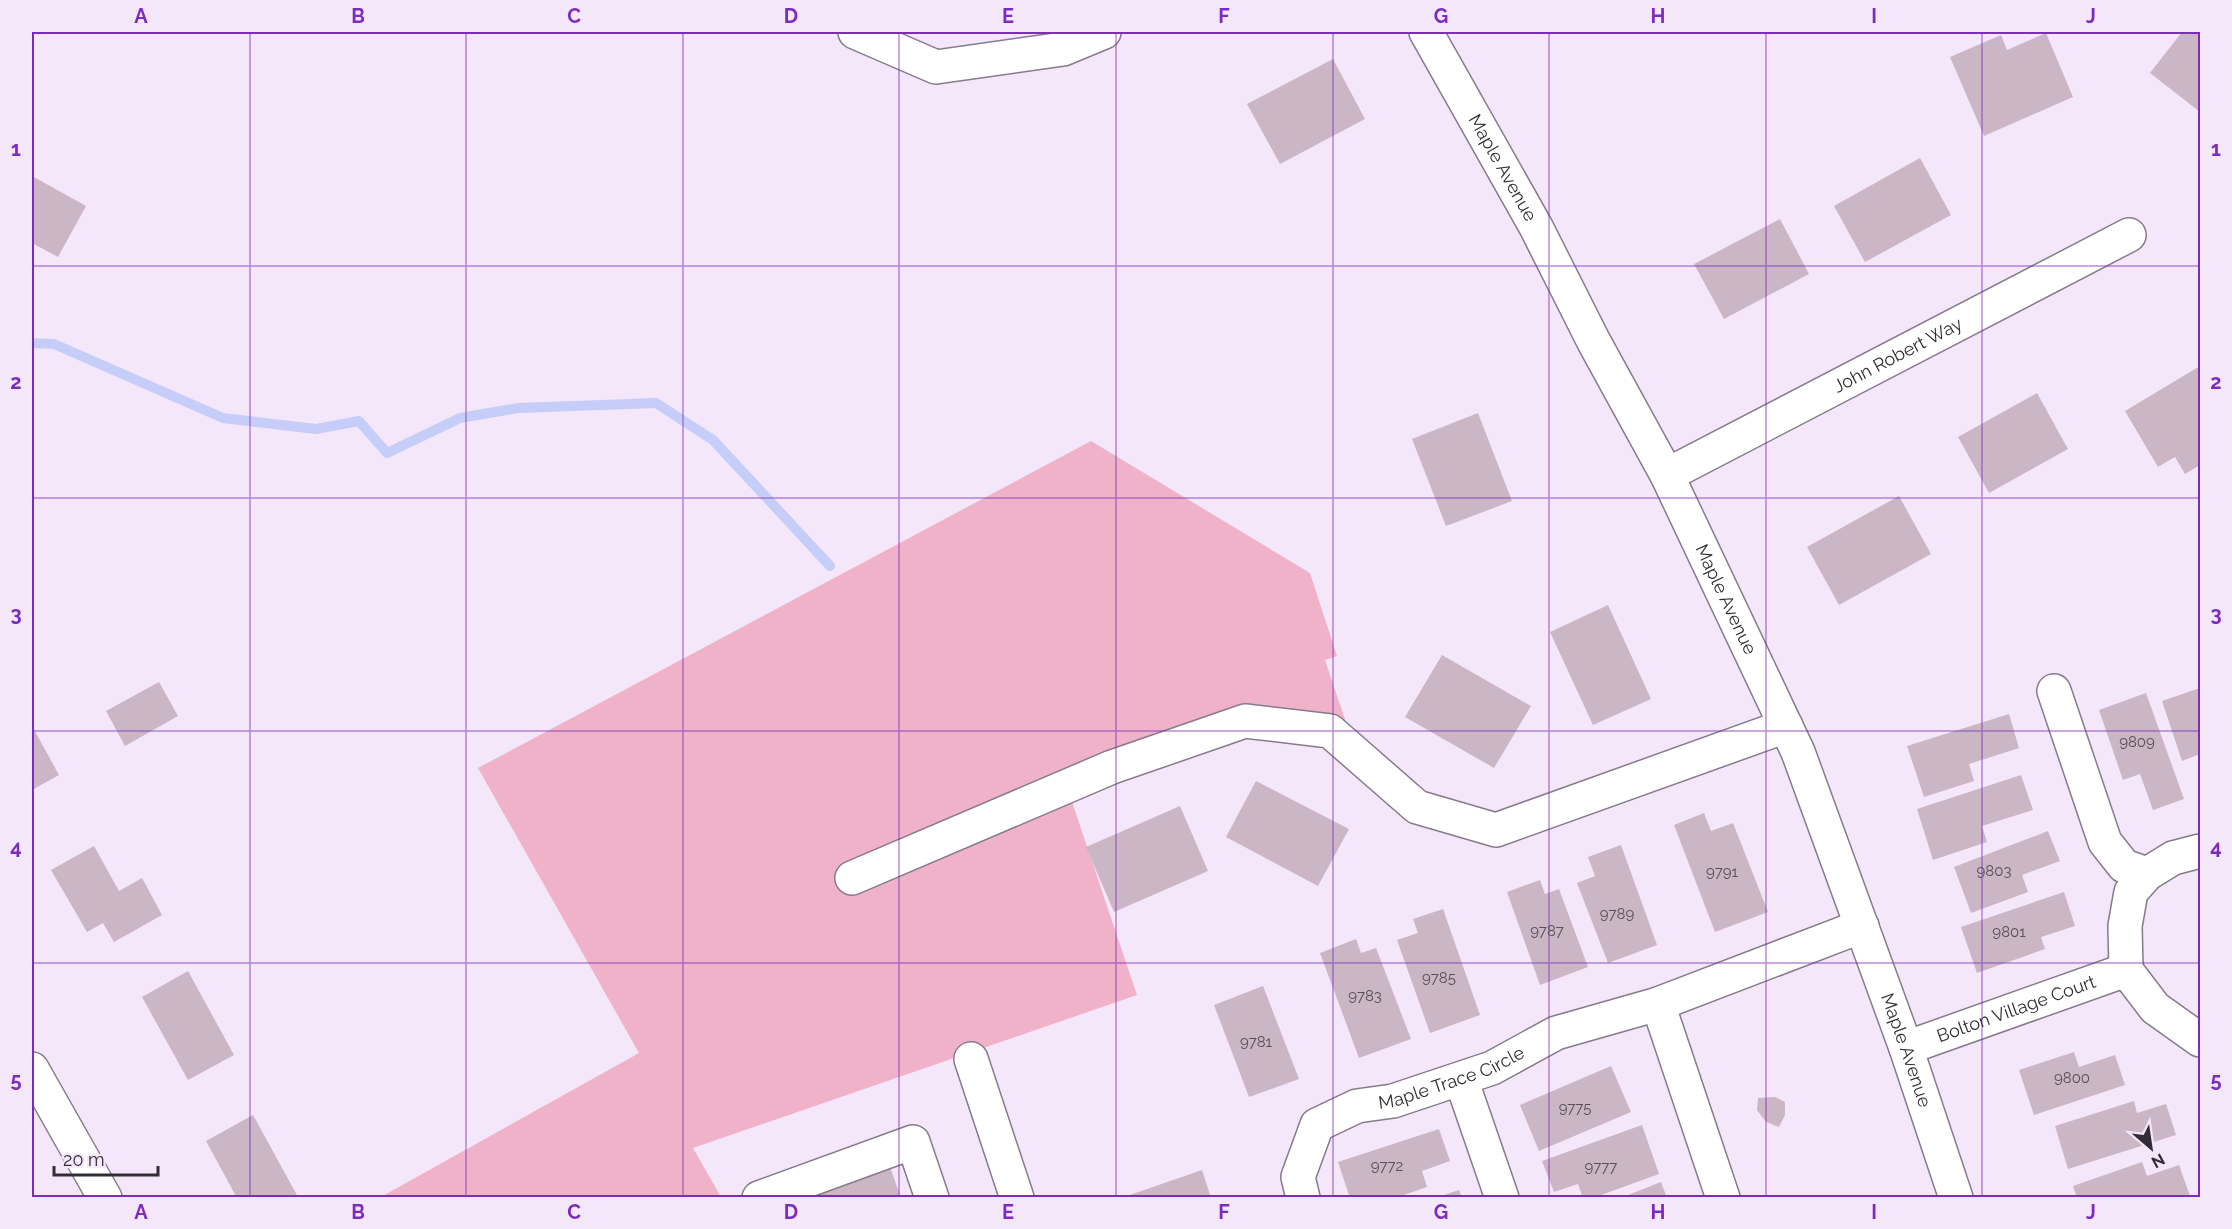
<svg xmlns="http://www.w3.org/2000/svg" width="2232" height="1229" viewBox="0 0 2232 1229" font-family="Raleway,sans-serif">
  <rect width="100%" height="100%" fill="#f5e7fa"/>
  <polygon fill="#f0b2c8" points="1091,441 1310,573 1337,656 1325,660 1355,749 1293,725 1066,784 1137,995 693,1148 721,1197 379,1198 639,1053 478,768"/>
  <g fill="none" stroke-linecap="round" stroke-linejoin="round">
    <polyline stroke="#c6cdf8" stroke-width="10" points="32,343 54,344 223,418 316,429 359,421 387,453 460,418 518,408 656,403 713,440 830,566"/>
  </g>
  <g fill="#cab6c4">
    <polygon points="2182,32 2200,32 2200,112 2150,73"/>
    <polygon points="2046,33 2073,97 1984,136 1950,57 2001,35 2007,50"/>
    <polygon points="1333,59 1365,119 1280,164 1247,104"/>
    <polygon points="1920,158 1951,215 1865,262 1834,206"/>
    <polygon points="32,176 86,206 58,257 32,243"/>
    <polygon points="1780,219 1809,274 1724,319 1694,264"/>
    <polygon points="2200,366 2200,465 2185,474 2175,457 2158,467 2125,411"/>
    <polygon points="2037,393 2068,449 1989,493 1958,437"/>
    <polygon points="1478,413 1512,501 1446,526 1412,439"/>
    <polygon points="1899,496 1931,554 1839,605 1807,547"/>
    <polygon points="1608,605 1651,699 1593,725 1550,632"/>
    <polygon points="1442,655 1531,706 1494,768 1405,717"/>
    <polygon points="159,682 178,716 125,746 106,711"/>
    <polygon points="2200,688 2200,754 2182,761 2162,701"/>
    <polygon points="2146,693 2184,799 2153,810 2140,774 2123,780 2099,710"/>
    <polygon points="2009,714 2019,748 1969,764 1974,781 1924,797 1907,746"/>
    <polygon points="32,726 59,775 32,790"/>
    <polygon points="2021,775 2033,810 1982,826 1987,842 1933,860 1917,809"/>
    <polygon points="1256,781 1349,829 1318,886 1226,837"/>
    <polygon points="1180,806 1208,871 1114,912 1086,847"/>
    <polygon points="1704,813 1711,831 1733,823 1768,912 1715,932 1674,825"/>
    <polygon points="2048,831 2060,861 2022,875 2028,892 1971,913 1954,867"/>
    <polygon points="1621,845 1657,945 1608,963 1577,883 1595,876 1588,857"/>
    <polygon points="94,846 119,891 142,878 162,915 114,942 103,923 87,932 51,870"/>
    <polygon points="1540,880 1545,894 1559,889 1588,967 1540,985 1507,892"/>
    <polygon points="2064,892 2075,926 2041,937 2045,949 1977,973 1961,927"/>
    <polygon points="1443,909 1480,1015 1430,1033 1397,940 1418,933 1413,919"/>
    <polygon points="1356,939 1361,953 1376,948 1411,1039 1359,1058 1320,953"/>
    <polygon points="188,971 234,1055 188,1080 142,997"/>
    <polygon points="1263,986 1299,1079 1249,1097 1214,1005"/>
    <polygon points="2074,1052 2079,1067 2115,1055 2125,1085 2034,1115 2019,1070"/>
    <polygon points="1611,1066 1631,1112 1539,1151 1520,1105"/>
    <polygon points="1775,1097 1785,1102 1785,1115 1779,1127 1766,1122 1757,1110 1758,1098"/>
    <polygon points="2134,1101 2137,1113 2166,1104 2176,1135 2068,1169 2055,1126"/>
    <polygon points="253,1115 298,1197 296,1198 237,1198 206,1141"/>
    <polygon points="1642,1125 1659,1174 1593,1198 1583,1198 1578,1184 1554,1192 1542,1161"/>
    <polygon points="1439,1129 1450,1161 1422,1171 1427,1187 1395,1198 1350,1198 1338,1162"/>
    <polygon points="2142,1162 2147,1176 2179,1165 2190,1196 2077,1198 2073,1186"/>
    <polygon points="890,1167 901,1198 820,1198 815,1188"/>
    <polygon points="1202,1170 1211,1198 1124,1198 1124,1197"/>
    <polygon points="1661,1182 1667,1198 1623,1198 1623,1197"/>
    <polygon points="1459,1190 1462,1198 1438,1198 1438,1197"/>
  </g>
  <g fill="none" stroke-linecap="round" stroke-linejoin="round">
    <defs>
      <g id="minor">
        <polyline points="855,32 936,67 1063,49 1104,32"/>
        <path id="s1" d="M1426,32L1536,227L1594,342L1667,475L1798,752L1906,1048L1956,1198"/>
        <path id="s2" d="M1667,475L2129,235"/>
        <polyline points="2054,691 2105,842 2124,866 2147,874"/>
        <polyline points="2200,851 2173,858 2147,874 2131,892 2125,926 2126,970 2155,1008 2200,1040"/>
        <polyline points="852,878 1112,767 1245,721 1330,731 1417,807 1496,830 1786,726"/>
        <polyline points="1658,1004 1723,1198"/>
        <path id="s3" d="M1906,1048L2126,970"/>
        <polyline points="971,1059 1017,1198"/>
        <polyline points="32,1069 105,1198"/>
        <polyline points="1461,1079 1502,1198"/>
        <polyline points="759,1198 913,1142 932,1198"/>
        <path id="s4" d="M1303,1198L1298,1177L1317,1125L1357,1106L1393,1101L1492,1068L1556,1033L1658,1004L1862,926"/>
      </g>
    </defs>
    <use href="#minor" stroke="#867a8b" stroke-width="36"/>
    <use href="#minor" stroke="#fff" stroke-width="33"/>
  </g>
  <path fill="none" stroke="#7b2cbf" stroke-width="1.5" stroke-opacity="0.55" d="M250,32V1198M466,32V1198M683,32V1198M899,32V1198M1116,32V1198M1333,32V1198M1549,32V1198M1766,32V1198M1982,32V1198M32,266H2200M32,498H2200M32,731H2200M32,963H2200"/>
  <g text-anchor="middle" stroke-width="6" stroke-linejoin="round" paint-order="stroke">
    <g font-size="15" fill="#584f58">
      <text x="2137" y="747">9809</text>
      <text x="1994" y="876">9803</text>
      <text x="1722" y="877">9791</text>
      <text x="1617" y="919">9789</text>
      <text x="1547" y="936">9787</text>
      <text x="2009" y="937">9801</text>
      <text x="1439" y="983">9785</text>
      <text x="1365" y="1001">9783</text>
      <text x="1256" y="1047">9781</text>
      <text x="2072" y="1083">9800</text>
      <text x="1575" y="1113">9775</text>
      <text x="1387" y="1171">9772</text>
      <text x="1601" y="1172">9777</text>
    </g>
    <g font-size="18" fill="#322d34" stroke="#f5e7fa">
      <text dy="6" stroke="none"><textPath href="#s1" startOffset="156">Maple Avenue</textPath></text>
      <text dy="6" stroke="none"><textPath href="#s2" startOffset="260">John Robert Way</textPath></text>
      <text dy="6" stroke="none"><textPath href="#s1" startOffset="642">Maple Avenue</textPath></text>
      <text dy="6" stroke="none"><textPath href="#s3" startOffset="117">Bolton Village Court</textPath></text>
      <text dy="6" stroke="none"><textPath href="#s1" startOffset="1128">Maple Avenue</textPath></text>
      <text dy="6" stroke="none"><textPath href="#s4" startOffset="220">Maple Trace Circle</textPath></text>
    </g>
  </g>
  <rect width="2232" height="1229" fill="none" stroke="#f5e7fa" stroke-width="66"/>
  <g transform="translate(2151 1148) rotate(151)" stroke="#f5e7fa" stroke-width="4.5" paint-order="stroke">
  <path d="M0-4.5L10 22L0 15L-10 22Z" fill="#322d34"/>
  <text y="-9" font-size="16" font-weight="bold" text-anchor="middle" fill="#322d34">N</text>
  </g>
  <path d="M54 1166v9h104v-9" fill="none" stroke="#322d34" stroke-width="3"/>
  <text x="63" y="1166" font-size="18" fill="#322d34" stroke="#f5e7fa" stroke-width="4.5" paint-order="stroke">20 m</text>
  <rect x="33" y="33" width="2166" height="1163" fill="none" stroke="#7b2cbf" stroke-width="2"/>
  <g font-size="20" text-anchor="middle" font-weight="bold" fill="#7b2cbf">
    <text x="141" y="23">A</text>
    <text x="358" y="23">B</text>
    <text x="574" y="23">C</text>
    <text x="791" y="23">D</text>
    <text x="1008" y="23">E</text>
    <text x="1224" y="23">F</text>
    <text x="1441" y="23">G</text>
    <text x="1658" y="23">H</text>
    <text x="1874" y="23">I</text>
    <text x="2091" y="23">J</text>
    <text x="16" y="156">1</text>
    <text x="2216" y="156">1</text>
    <text x="16" y="389">2</text>
    <text x="2216" y="389">2</text>
    <text x="16" y="621">3</text>
    <text x="2216" y="621">3</text>
    <text x="16" y="854">4</text>
    <text x="2216" y="854">4</text>
    <text x="16" y="1087">5</text>
    <text x="2216" y="1087">5</text>
    <text x="141" y="1219">A</text>
    <text x="358" y="1219">B</text>
    <text x="574" y="1219">C</text>
    <text x="791" y="1219">D</text>
    <text x="1008" y="1219">E</text>
    <text x="1224" y="1219">F</text>
    <text x="1441" y="1219">G</text>
    <text x="1658" y="1219">H</text>
    <text x="1874" y="1219">I</text>
    <text x="2091" y="1219">J</text>
  </g>
</svg>
